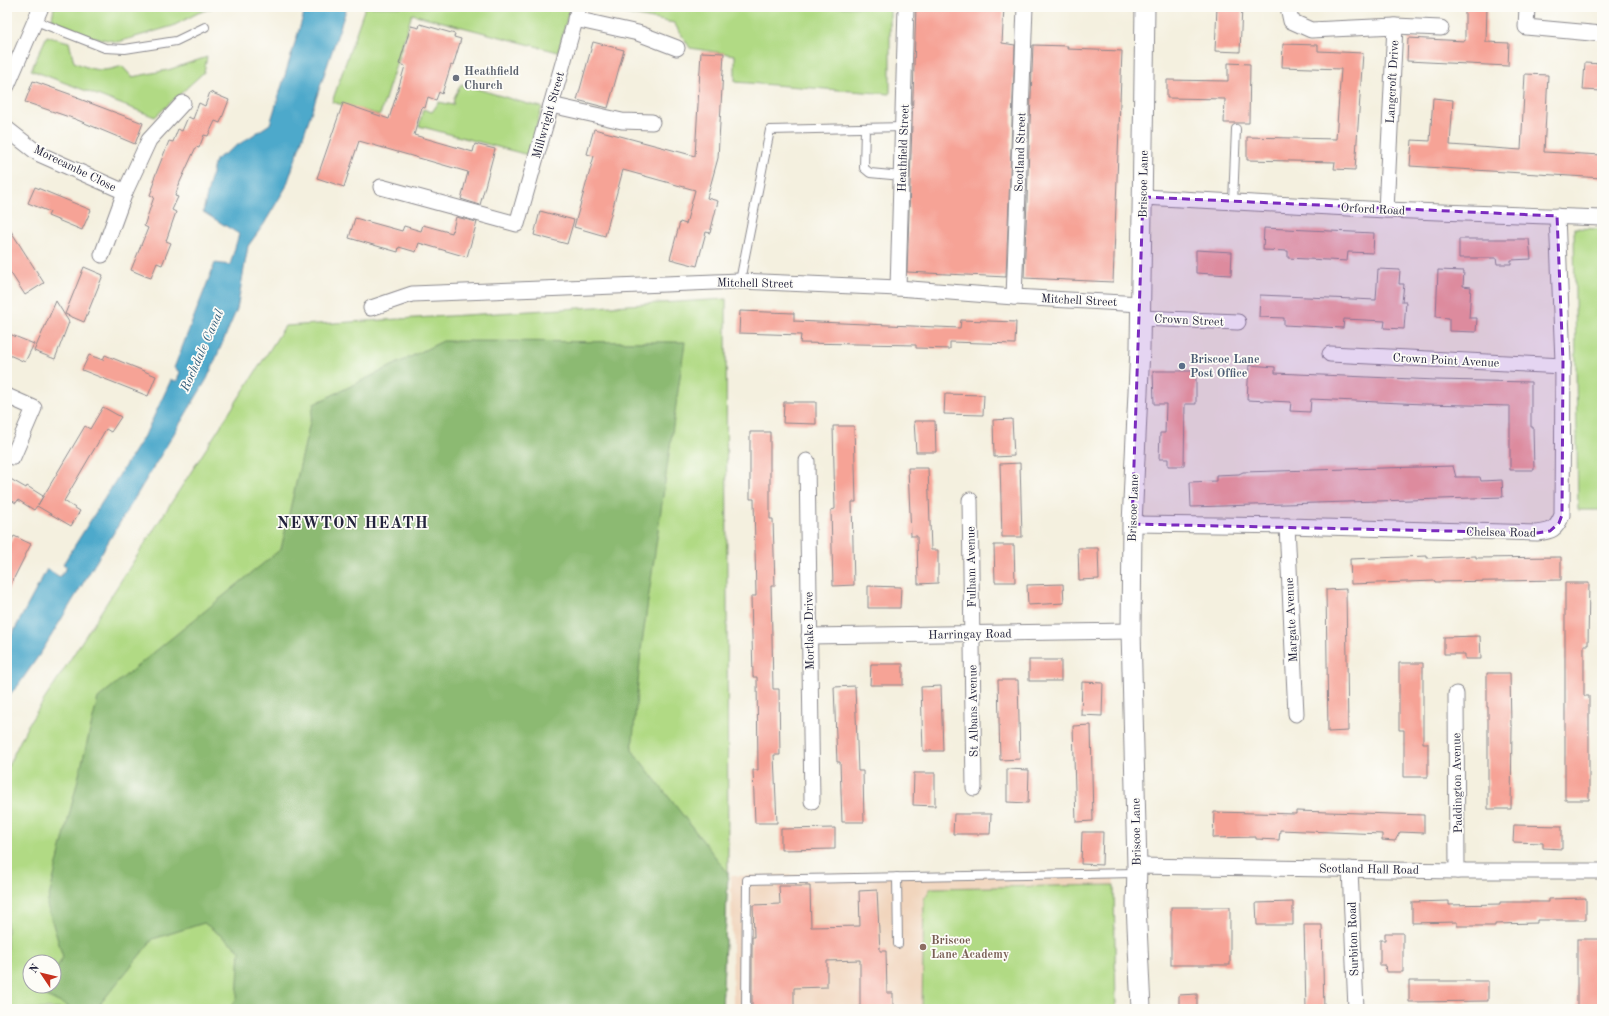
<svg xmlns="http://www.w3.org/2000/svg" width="1609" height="1016" viewBox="0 0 1609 1016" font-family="'Old Standard TT',serif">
  <rect width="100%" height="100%" fill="#fdfcf7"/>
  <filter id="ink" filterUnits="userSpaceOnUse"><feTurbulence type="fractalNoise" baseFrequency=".025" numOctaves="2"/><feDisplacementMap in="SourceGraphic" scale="8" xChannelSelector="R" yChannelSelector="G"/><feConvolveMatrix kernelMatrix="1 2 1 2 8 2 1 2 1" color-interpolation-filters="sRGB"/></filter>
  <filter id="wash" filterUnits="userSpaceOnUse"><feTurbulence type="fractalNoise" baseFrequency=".012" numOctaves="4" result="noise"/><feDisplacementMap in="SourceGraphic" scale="16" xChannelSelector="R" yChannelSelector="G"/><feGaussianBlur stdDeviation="0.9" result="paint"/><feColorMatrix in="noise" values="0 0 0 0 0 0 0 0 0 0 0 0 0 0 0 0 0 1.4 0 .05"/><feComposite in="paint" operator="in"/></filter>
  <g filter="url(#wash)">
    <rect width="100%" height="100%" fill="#f4f0df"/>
    <polygon fill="#f1d5bd" points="1114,871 1116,1009 733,1009 731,876"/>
    <g fill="#b1da84" stroke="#6a7e60" fill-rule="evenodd">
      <polygon points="54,7 215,7 198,13 173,26 118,42 92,37 52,19"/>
      <polygon points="365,7 570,7 558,52 412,14 380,115 332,102"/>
      <polygon points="595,7 890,7 890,94 735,82 735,55 690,48 674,23 595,8"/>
      <path d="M47,36L69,42L74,62C92,70 102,73 122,66L132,77L168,70L207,57L204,72L155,117L31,70Z"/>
      <polygon points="461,84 528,104 542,107 528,155 419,126 423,109 432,112 439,102 453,105 454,98"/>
      <polygon points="1574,228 1602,229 1602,510 1578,510"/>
      <path d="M726,299L728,873L722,1009H7V768L28,725L285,326ZM30,962H54V986H30Z"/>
      <polygon points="1114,885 1116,1009 922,1009 924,899 931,888"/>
    </g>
    <polygon fill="#8cba72" stroke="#576e56" points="443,341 685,342 641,650 632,750 728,873 722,1009 229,1009 237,998 240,950 204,923 153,939 96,1009 73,1009 40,993 45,986 54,986 54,971 63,957 47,905 98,698 281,549 314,404"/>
    <polygon fill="#4da9cb" stroke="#386683" points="306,7 347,7 286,187 264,224 248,246 237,309 207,379 42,651 17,687 11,693 7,700 7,644 47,569 60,577 67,567 63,564 147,431 171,380 177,381 180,372 174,368 215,263 230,265 239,234 203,212 215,160 270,124"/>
    <g id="blocks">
      <g fill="#f6a396">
        <polygon points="916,7 1004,7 1002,43 1015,45 1006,277 907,272"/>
        <polygon points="1217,7 1242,7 1240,52 1215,51"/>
        <polygon points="1465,7 1487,7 1486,42 1509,43 1508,66 1407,61 1408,38 1465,41"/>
        <polygon points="420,24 455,34 454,37 461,39 453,66 451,65 442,94 439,92 436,100 428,97 425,108 422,107 414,135 473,152 475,144 495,149 480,205 461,199 468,172 359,141 344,187 317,178 343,103 389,119 405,66 399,64 411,26 419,28"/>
        <polygon points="593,42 624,50 608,108 577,100"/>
        <polygon points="1283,44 1318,45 1318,51 1363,53 1355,170 1334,169 1335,162 1247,160 1247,137 1336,139 1341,69 1282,67"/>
        <polygon points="1033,45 1068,46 1067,49 1122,51 1113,282 1024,278"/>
        <polygon points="701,52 724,53 718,158 707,198 718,201 710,233 706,232 697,266 670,259 680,222 686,224 695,190 623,170 605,236 574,227 594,156 587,154 594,129 695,156"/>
        <polygon points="1228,63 1250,64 1249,123 1224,123 1225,99 1167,98 1167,80 1228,81"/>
        <polygon points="1585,63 1602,64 1602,91 1583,90"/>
        <polygon points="1525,74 1548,75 1544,152 1602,155 1602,178 1410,166 1412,140 1430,141 1433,98 1453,100 1450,145 1521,150"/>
        <polygon points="33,81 78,97 77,98 143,123 135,144 75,119 25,102"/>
        <polygon points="210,92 229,100 220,123 215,121 208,136 204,135 199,148 196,147 180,182 175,196 178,197 172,210 176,212 166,241 171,243 162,265 157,263 151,278 145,276 131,270 148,228 144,226 154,197 150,195 155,182 153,181 169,141 173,142 178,129 182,131 188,117 193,119 199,103 205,106"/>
        <polygon points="35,187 91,210 82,230 48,216 50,212 28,203"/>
        <polygon points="540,211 574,220 567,244 534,235"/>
        <polygon points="456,217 477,222 467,257 419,243 416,252 399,247 398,252 349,238 355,218 402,231 404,226 421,231 423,225 452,233"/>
        <polygon points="7,225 44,283 25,295 7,267"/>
        <polygon points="1264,228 1374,233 1373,253 1348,252 1347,261 1288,258 1288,251 1263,250"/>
        <polygon points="1459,239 1529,239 1531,259 1511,260 1511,264 1497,264 1496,258 1459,258"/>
        <polygon points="1196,250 1232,252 1231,275 1196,273"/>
        <polygon points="84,267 103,275 84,322 65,314"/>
        <polygon points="1378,269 1400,270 1399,284 1404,284 1402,302 1406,302 1404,329 1384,328 1385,321 1344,319 1343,328 1284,325 1284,318 1259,317 1260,295 1376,300"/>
        <polygon points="1438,270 1464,271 1463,286 1471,287 1469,318 1477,318 1476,332 1449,331 1449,318 1436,317"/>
        <polygon points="56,301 69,322 55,359 34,351"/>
        <polygon points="740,311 794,313 794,321 960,328 961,320 1016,322 1015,344 950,342 950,349 916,348 916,345 800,343 801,335 739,333"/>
        <polygon points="7,333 34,344 25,362 7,354"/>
        <polygon points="89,355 103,360 105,355 156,376 148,396 82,370"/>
        <polygon points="1249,365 1275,367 1275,373 1436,380 1531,382 1531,427 1533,427 1534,470 1510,470 1510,406 1424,404 1311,399 1310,412 1290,411 1291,402 1247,400"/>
        <polygon points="1153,371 1196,371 1196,404 1185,404 1184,466 1168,466 1168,459 1159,459 1160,433 1165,433 1166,404 1154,404"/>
        <polygon points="945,394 984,395 983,415 944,414"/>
        <polygon points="784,402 816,402 816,424 783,423"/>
        <polygon points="103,407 121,417 111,432 106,429 64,501 80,511 71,526 37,506 34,510 18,500 16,503 7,498 7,477 26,488 27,486 43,496 38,505 53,480 85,426 90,429"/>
        <polygon points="1012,419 1014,456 994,457 993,420"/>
        <polygon points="914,421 935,421 936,452 916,452"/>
        <polygon points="833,426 854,426 856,502 852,502 854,585 833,586 831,510 835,509"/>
        <polygon points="750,432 770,432 770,519 773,519 775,586 771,586 773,689 779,689 780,755 774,755 777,823 755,823 753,770 758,770 757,677 753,677 751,596 756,596 754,499 750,499"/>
        <polygon points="1020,463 1022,537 1002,537 1000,464"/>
        <polygon points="1453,466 1456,477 1480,477 1481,481 1502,480 1503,497 1191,507 1190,482 1216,481 1216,475 1239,474 1243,472"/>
        <polygon points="908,468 928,468 931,550 938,550 938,583 918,584 917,536 911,536"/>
        <polygon points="14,536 31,544 7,592 7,548"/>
        <polygon points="994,545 1014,545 1015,582 995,582"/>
        <polygon points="1078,548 1098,548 1099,579 1079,580"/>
        <polygon points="1427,556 1427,558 1476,556 1476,558 1561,557 1561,580 1435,582 1435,581 1351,584 1350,559"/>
        <polygon points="1565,583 1589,583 1588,645 1584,645 1584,696 1589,696 1589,800 1565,800"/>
        <polygon points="1063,584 1064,603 1028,605 1027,585"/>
        <polygon points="868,586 901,587 900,608 868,608"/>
        <polygon points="1346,589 1348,731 1328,732 1326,590"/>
        <polygon points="1480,636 1481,659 1465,659 1465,654 1444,654 1444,637"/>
        <rect x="1029" y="660" width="32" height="21"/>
        <polygon points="1399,663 1423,663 1423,743 1428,743 1428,777 1404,777 1404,730 1399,730"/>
        <polygon points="871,664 903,664 903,685 870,685"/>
        <polygon points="1487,673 1510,673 1511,726 1512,726 1511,809 1488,809 1488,707 1487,707"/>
        <polygon points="998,680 1018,680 1020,759 1000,760"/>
        <polygon points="1082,682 1103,683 1102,716 1081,715"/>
        <polygon points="855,686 858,771 863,771 864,822 842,822 840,762 837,762 834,687"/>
        <polygon points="941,686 943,751 923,751 921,687"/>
        <polygon points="1091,725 1093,821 1076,822 1073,726"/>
        <polygon points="1007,769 1029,770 1028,803 1007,802"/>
        <polygon points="914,773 935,773 935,806 913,805"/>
        <polygon points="1296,811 1424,815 1424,833 1400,832 1395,841 1382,840 1382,834 1280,830 1279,840 1256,839 1256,837 1213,838 1214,812 1296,814"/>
        <polygon points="954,814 991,814 990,834 953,834"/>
        <polygon points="1514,825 1562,826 1562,849 1543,848 1543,843 1513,842"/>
        <polygon points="835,828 835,849 781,850 781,829"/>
        <polygon points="1082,832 1103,832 1102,865 1081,864"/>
        <polygon points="779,886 810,886 811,927 860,926 859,891 877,890 880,951 886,951 887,993 893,993 893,1009 860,1009 860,960 827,961 827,987 794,988 794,1009 752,1009 752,937 754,937 753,905 780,904"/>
        <polygon points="1586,898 1586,920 1537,920 1537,923 1495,924 1495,926 1457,926 1457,922 1412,923 1412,902 1449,901 1449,905 1500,904 1500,902 1548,902 1548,899"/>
        <polygon points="1293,902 1293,925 1257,925 1256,903"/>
        <rect x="1171" y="907" width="59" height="58"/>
        <polygon points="1304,925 1322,925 1324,1009 1306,1009"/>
        <polygon points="1385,933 1403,933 1403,972 1386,972 1385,965 1380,965 1380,940 1385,940"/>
        <rect x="1577" y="939" width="23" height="69"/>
        <polygon points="1409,981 1488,981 1488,1001 1409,1002"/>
        <polygon points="1197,994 1197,1009 1179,1009 1179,995"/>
      </g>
    </g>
  </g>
  <g filter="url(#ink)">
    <use href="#blocks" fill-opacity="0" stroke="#8b898d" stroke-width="1"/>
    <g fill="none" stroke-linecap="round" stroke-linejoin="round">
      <defs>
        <g id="service">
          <polyline points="36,21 105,48 125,49 176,41 205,27"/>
          <polyline points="865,128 864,168 870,173 902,176"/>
          <polyline points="1233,202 1236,129"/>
          <polyline points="740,281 770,130 904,127"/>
          <polyline points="897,877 898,944"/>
          <polyline points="746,1009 747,880 1136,873"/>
        </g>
        <g id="minor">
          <polyline points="1288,7 1291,21 1311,30 1395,26 1386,210"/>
          <polyline points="1527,7 1526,27 1602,34"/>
          <polyline points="575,19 638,33 677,48"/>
          <polyline points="1395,26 1441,28"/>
          <polyline points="7,86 41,7"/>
          <polyline points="551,105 622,121 652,122"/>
          <polyline points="7,129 39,154 125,192"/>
          <polyline points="381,187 517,224 579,7"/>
          <polyline points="1143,197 1386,210 1602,218"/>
          <polyline points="102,255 125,192 149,140 183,103"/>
          <polyline points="898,288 906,7"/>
          <polyline points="1014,297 1025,7"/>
          <polyline points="371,308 412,294 740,281 898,288 1014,297 1141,304"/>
          <polyline points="1140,318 1238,322"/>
          <polyline points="1330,354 1563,366"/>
          <polyline points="7,396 34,408 13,457"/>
          <polyline points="807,461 812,801"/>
          <polyline points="970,500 974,788"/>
          <path d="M1132,524L1287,526L1537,533C1552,531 1556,530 1562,515L1563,361L1557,216"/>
          <polyline points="1287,526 1296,714"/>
          <polyline points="809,636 1131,631"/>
          <polyline points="1456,694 1457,871"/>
          <polyline points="1137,866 1457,871 1602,871"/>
          <polyline points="1350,869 1356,1009"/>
        </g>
        <polyline id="tertiary" points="1141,1009 1136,905 1137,866 1131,631 1132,524 1140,348 1145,7"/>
      </defs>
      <use href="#service" stroke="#8b898d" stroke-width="10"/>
      <use href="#minor" stroke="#8b898d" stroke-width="17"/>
      <use href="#tertiary" stroke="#8b898d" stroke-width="21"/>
      <use href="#service" stroke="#fff" stroke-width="8"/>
      <use href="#minor" stroke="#fff" stroke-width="15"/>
      <use href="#tertiary" stroke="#fff" stroke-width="19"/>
    </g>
  </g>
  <path fill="#7b2cbf" fill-opacity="0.2" stroke="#7b2cbf" stroke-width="3" stroke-dasharray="8 5" stroke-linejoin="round" d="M1143,197L1557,216L1563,361L1562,515L1559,523L1550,531L1537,533L1132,524Z"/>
  <circle fill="#6b7280" stroke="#fdfcf7" stroke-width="1.5" cx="456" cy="78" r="4"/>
  <circle fill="#5c6f8a" stroke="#fdfcf7" stroke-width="1.5" cx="1182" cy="366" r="4"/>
  <circle fill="#8d6e63" stroke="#fdfcf7" stroke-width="1.5" cx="923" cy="947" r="4"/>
  <g text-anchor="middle" stroke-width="3.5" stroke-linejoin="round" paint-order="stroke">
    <g font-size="12" font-weight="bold" fill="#5b616d" stroke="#fdfcf7" text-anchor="start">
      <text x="464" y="75">Heathfield<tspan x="464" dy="14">Church</tspan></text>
    </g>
    <g font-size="12" fill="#22223b" stroke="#fdfcf7">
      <text transform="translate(1392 82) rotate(-87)" y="4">Langcroft Drive</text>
      <text transform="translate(548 115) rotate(-74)" y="4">Millwright Street</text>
      <text transform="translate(903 148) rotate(-88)" y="4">Heathfield Street</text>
      <text transform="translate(1020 152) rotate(-88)" y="4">Scotland Street</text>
      <text transform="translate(75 168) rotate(26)" y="4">Morecambe Close</text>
      <text transform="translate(1143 184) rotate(-89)" y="4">Briscoe Lane</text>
      <text transform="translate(1373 209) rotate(3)" y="4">Orford Road</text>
      <text transform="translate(755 283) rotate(1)" y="4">Mitchell Street</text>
      <text transform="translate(1079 300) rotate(3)" y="4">Mitchell Street</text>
      <text transform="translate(1189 320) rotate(3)" y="4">Crown Street</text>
      <text transform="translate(1446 360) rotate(3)" y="4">Crown Point Avenue</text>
      <text transform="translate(1133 508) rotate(-88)" y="4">Briscoe Lane</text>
      <text transform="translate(1501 532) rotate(1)" y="4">Chelsea Road</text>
      <text transform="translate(971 567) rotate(-91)" y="4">Fulham Avenue</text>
      <text transform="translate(1291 620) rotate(-93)" y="4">Margate Avenue</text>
      <text transform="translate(809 631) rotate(-91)" y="4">Mortlake Drive</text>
      <text transform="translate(970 634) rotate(-1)" y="4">Harringay Road</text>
      <text transform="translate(973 711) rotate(-91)" y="4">St Albans Avenue</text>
      <text transform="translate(1457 783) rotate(-91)" y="4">Paddington Avenue</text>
      <text transform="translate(1136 832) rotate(-91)" y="4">Briscoe Lane</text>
      <text transform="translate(1369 869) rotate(1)" y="4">Scotland Hall Road</text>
      <text transform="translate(1353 939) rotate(-92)" y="4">Surbiton Road</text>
    </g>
    <g font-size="12" font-weight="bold" fill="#4e5e75" stroke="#fdfcf7" text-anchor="start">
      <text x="1190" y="363">Briscoe Lane<tspan x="1190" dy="14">Post Office</tspan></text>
    </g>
    <g font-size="12" font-weight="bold" fill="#785e54" stroke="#fdfcf7" text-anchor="start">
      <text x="931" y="944">Briscoe<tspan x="931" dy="14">Lane Academy</tspan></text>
    </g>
    <g font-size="13" font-style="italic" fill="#355f7c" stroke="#fdfcf7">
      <text transform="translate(201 350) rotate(-66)" y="5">Rochdale Canal</text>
    </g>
    <g font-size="16" font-weight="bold" letter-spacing="1" fill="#22223b" stroke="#fdfcf7">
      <text x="353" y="528">NEWTON HEATH</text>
    </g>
  </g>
  <rect width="1609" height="1016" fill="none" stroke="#fdfcf7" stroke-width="24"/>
  <g transform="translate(42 974) rotate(305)"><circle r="19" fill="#fdfcf7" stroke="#a5a5ac"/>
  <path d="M0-3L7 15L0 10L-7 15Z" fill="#c8321e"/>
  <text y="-6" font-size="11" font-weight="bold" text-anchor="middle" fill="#22223b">N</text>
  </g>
</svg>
